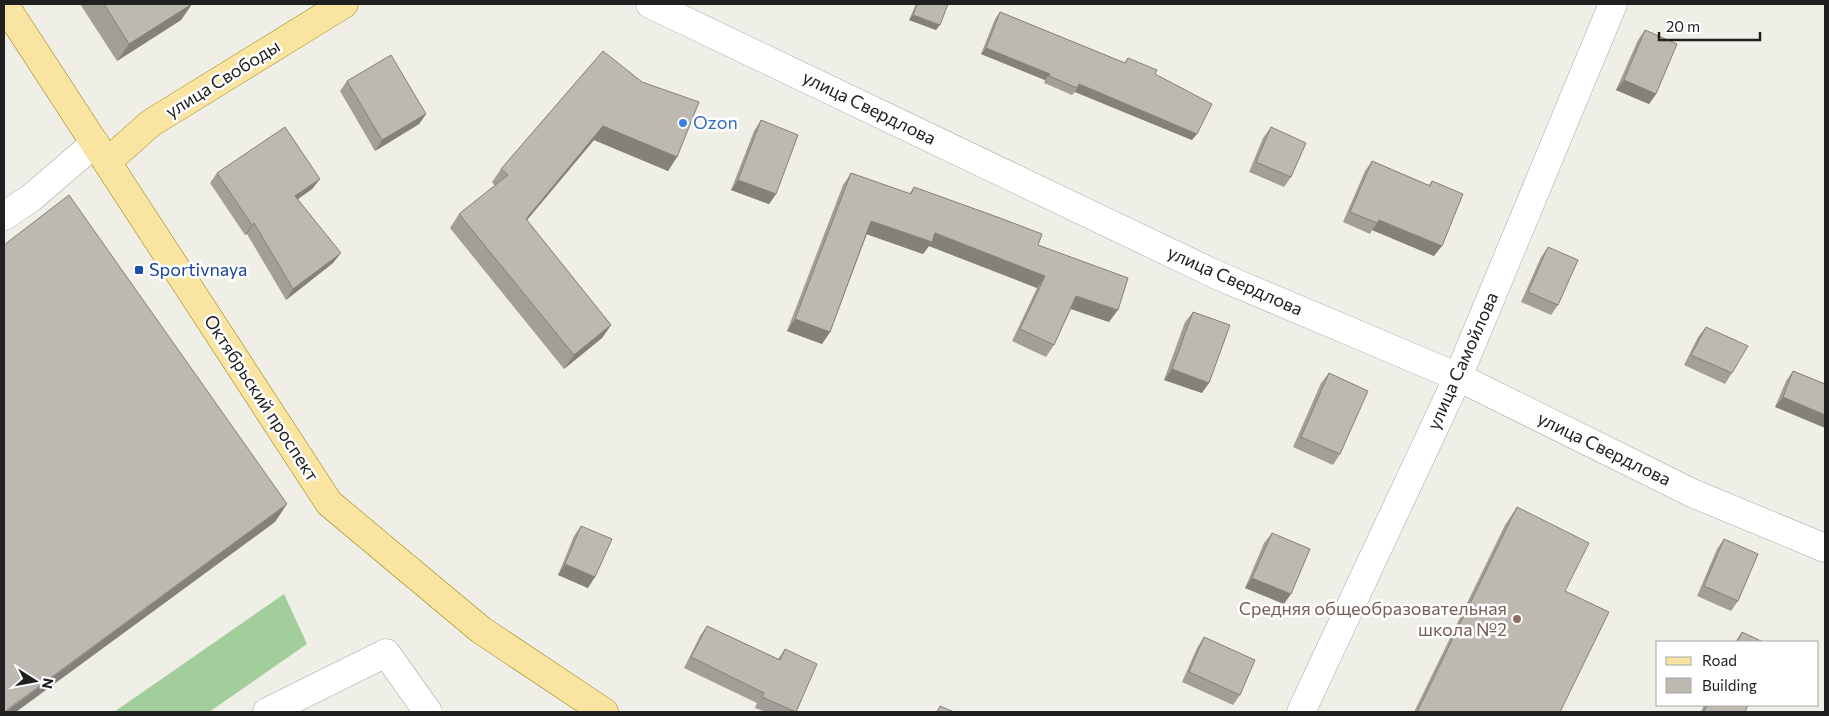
<svg xmlns="http://www.w3.org/2000/svg" width="1829" height="716" viewBox="0 0 1829 716" font-family="Commissioner,sans-serif">
  <rect width="100%" height="100%" fill="#f0efe7"/>
  <polygon fill="#a2ce9c" points="284,594 307,644 209,712 114,712"/>
  <g fill="none" stroke-linecap="round" stroke-linejoin="round">
    <defs>
      <g id="minor">
        <polyline points="650,4 1219,276 1458,377 1692,493 1825,548"/>
        <polyline points="4,216 31,198 95,143"/>
        <polyline points="267,712 386,653 428,712"/>
        <polyline points="1301,712 1458,377 1613,4"/>
      </g>
      <g id="major">
        <polyline points="4,4 329,503 481,630 604,712"/>
        <polyline points="107,162 151,123 344,4"/>
      </g>
    </defs>
    <use href="#minor" stroke="#a7a7a7" stroke-width="29"/>
    <use href="#major" stroke="#978204" stroke-width="29"/>
    <use href="#minor" stroke="#fff" stroke-width="28"/>
    <use href="#major" stroke="#f9e4a2" stroke-width="28"/>
  </g>
  <g fill="#a39e97">
    <polygon points="80,4 192,4 181,20 117,61"/>
    <polygon points="916,4 948,4 936,30 909,20"/>
    <polygon points="1000,12 1124,63 1128,58 1155,74 1192,140 1075,92 1072,95 1044,83 1045,80 981,54 995,19"/>
    <polygon points="1645,30 1656,94 1649,104 1616,90 1638,40"/>
    <polygon points="603,51 677,157 668,171 594,140 527,220 611,325 602,338 564,369 450,228 459,214 495,186 492,182 501,169"/>
    <polygon points="347,81 426,114 419,124 375,151 340,91"/>
    <polygon points="761,120 776,194 769,204 731,190 754,131"/>
    <polygon points="1271,127 1291,177 1284,187 1249,172 1263,138"/>
    <polygon points="1372,161 1429,185 1432,181 1434,256 1372,230 1370,234 1343,222 1365,171"/>
    <polygon points="217,173 320,179 312,189 298,199 333,263 286,300 247,234 245,235 210,183"/>
    <polygon points="851,173 909,194 914,187 1038,245 1109,322 1071,309 1054,345 1046,357 1012,341 1037,288 929,246 923,254 867,234 830,332 822,344 787,331 843,185"/>
    <polygon points="1548,247 1558,305 1551,315 1521,302 1541,257"/>
    <polygon points="1193,312 1202,393 1164,380 1185,322"/>
    <polygon points="1706,327 1732,373 1725,384 1684,365 1698,337"/>
    <polygon points="1793,371 1825,384 1775,407 1786,381"/>
    <polygon points="1329,373 1340,454 1333,465 1293,447 1321,383"/>
    <polygon points="1517,507 1565,591 1560,712 1414,712 1505,525"/>
    <polygon points="581,526 588,588 558,575 574,536"/>
    <polygon points="1272,533 1284,604 1245,588 1264,543"/>
    <polygon points="1724,539 1738,601 1731,611 1697,596 1717,549"/>
    <polygon points="707,626 778,659 785,649 796,712 766,712 755,708 757,703 684,668 700,636"/>
    <polygon points="1742,632 1763,642 1735,642"/>
    <polygon points="1204,637 1240,695 1233,705 1182,682 1197,648"/>
    <polygon points="1704,705 1748,705 1745,712 1701,712"/>
  </g>
  <g fill="#84817b">
    <polygon points="192,4 181,20 117,61 129,44"/>
    <polygon points="913,15 940,25 936,30 909,20"/>
    <polygon points="986,48 1050,74 1045,80 981,54"/>
    <polygon points="1624,80 1656,94 1649,104 1616,90"/>
    <polygon points="1079,84 1197,134 1192,140 1075,92"/>
    <polygon points="426,114 419,124 375,151 382,140"/>
    <polygon points="603,126 677,157 668,171 594,140 516,233 526,219"/>
    <polygon points="320,179 312,189 288,206 295,196"/>
    <polygon points="738,180 776,194 769,204 731,190"/>
    <polygon points="1379,220 1442,246 1434,256 1372,230"/>
    <polygon points="871,221 935,233 1045,276 1037,288 929,246 923,254 863,233"/>
    <polygon points="254,223 247,234 245,235 252,225"/>
    <polygon points="341,253 333,263 286,300 293,289"/>
    <polygon points="1076,296 1118,310 1109,322 1068,308"/>
    <polygon points="795,319 830,332 822,344 787,331"/>
    <polygon points="611,325 602,338 564,369 574,355"/>
    <polygon points="1172,369 1209,383 1202,393 1164,380"/>
    <polygon points="1783,397 1825,415 1825,428 1775,407"/>
    <polygon points="287,504 275,522 16,712 5,712"/>
    <polygon points="565,564 595,577 588,588 558,575"/>
    <polygon points="1252,578 1291,594 1284,604 1245,588"/>
  </g>
  <g fill="#bdb8b0" stroke="#84817b">
    <polygon points="104,4 192,4 129,44"/>
    <polygon points="917,4 948,4 940,25 913,15"/>
    <polygon points="1000,12 1125,63 1128,58 1157,70 1155,74 1212,104 1197,134 1079,84 1077,88 1049,76 1050,74 986,48"/>
    <polygon points="1645,30 1677,44 1656,94 1624,80"/>
    <polygon points="603,51 642,82 699,102 677,157 603,126 526,219 611,325 574,355 459,214 508,175 501,169"/>
    <polygon points="391,55 426,114 382,140 347,81"/>
    <polygon points="761,120 798,135 776,194 738,180"/>
    <polygon points="285,127 320,179 295,196 341,253 293,289 254,223 252,225 217,173"/>
    <polygon points="1271,127 1306,143 1291,177 1256,162"/>
    <polygon points="1372,161 1430,186 1432,181 1463,194 1442,246 1379,220 1377,223 1350,212"/>
    <polygon points="851,173 911,194 914,187 1000,218 1042,234 1038,245 1128,278 1118,310 1076,296 1054,345 1020,329 1045,276 935,233 932,242 871,221 830,332 795,319"/>
    <polygon points="69,195 287,504 4,712 4,245"/>
    <polygon points="1548,247 1578,260 1558,305 1528,292"/>
    <polygon points="1193,312 1230,325 1209,383 1172,369"/>
    <polygon points="1706,327 1748,346 1732,373 1691,355"/>
    <polygon points="1793,371 1825,384 1825,415 1783,397"/>
    <polygon points="1329,373 1368,391 1340,454 1301,437"/>
    <polygon points="1517,507 1589,543 1565,591 1609,612 1560,712 1417,712"/>
    <polygon points="581,526 612,539 595,577 565,564"/>
    <polygon points="1272,533 1310,549 1291,594 1252,578"/>
    <polygon points="1724,539 1758,554 1738,601 1704,586"/>
    <polygon points="707,626 780,660 785,649 817,664 796,712 762,697 764,693 691,657"/>
    <polygon points="1742,632 1763,642 1737,642"/>
    <polygon points="1204,637 1255,660 1240,695 1189,672"/>
    <polygon points="1707,705 1748,705 1745,712 1704,712"/>
    <polygon points="940,706 954,712 937,712"/>
  </g>
  <circle fill="#3f7fe0" stroke="#fff" stroke-width="2" cx="683" cy="123" r="5"/>
  <rect fill="#1a4fb4" stroke="#fff" stroke-width="2" x="134" y="265" width="10" height="10" rx="2.5"/>
  <circle fill="#8d6e63" stroke="#fff" stroke-width="2" cx="1517" cy="619" r="5"/>
  <g text-anchor="middle" stroke-width="5" stroke-linejoin="round" paint-order="stroke">
    <g font-size="18" fill="#202020" stroke="#fff">
      <text transform="translate(223 79) rotate(-32)" y="6">улица Свободы</text>
      <text transform="translate(869 108) rotate(26)" y="6">улица Свердлова</text>
      <text transform="translate(1235 281) rotate(24)" y="6">улица Свердлова</text>
      <text transform="translate(1463 361) rotate(-66)" y="6">улица Самойлова</text>
      <text transform="translate(261 398) rotate(57)" y="6">Октябрьский проспект</text>
      <text transform="translate(1604 449) rotate(26)" y="6">улица Свердлова</text>
    </g>
    <g font-size="18" fill="#366cbe" stroke="#fff" text-anchor="start">
      <text x="693" y="129">Ozon</text>
    </g>
    <g font-size="18" fill="#164399" stroke="#fff" text-anchor="start">
      <text x="149" y="276">Sportivnaya</text>
    </g>
    <g font-size="18" fill="#785e54" stroke="#fff" text-anchor="end">
      <text x="1507" y="615">Средняя общеобразовательная<tspan x="1507" dy="21">школа №2</tspan></text>
    </g>
  </g>
  <rect width="1829" height="716" fill="none" stroke="#202020" stroke-width="10"/>
  <rect x="1656" y="641" width="162" height="65" fill="#ffffff" stroke="#a6a6a6"/>
  <rect x="1666" y="657" width="25" height="8" fill="#f9e4a2" stroke="#a6a6a6"/>
  <text x="1702" y="666" font-size="15" fill="#202020">Road</text>
  <rect x="1666" y="678" width="25" height="15" fill="#bdb8b0" stroke="#a6a6a6"/>
  <text x="1702" y="691" font-size="15" fill="#202020">Building</text>
  <g transform="translate(35 681) rotate(101)" stroke="#ffffff" stroke-width="4" paint-order="stroke">
  <path d="M0-4L9 19L0 12L-9 19Z" fill="#202020"/>
  <text y="-8" font-size="14" font-weight="bold" text-anchor="middle" fill="#202020">N</text>
  </g>
  <path d="M1659 32v8h101v-8" fill="none" stroke="#202020" stroke-width="2.5"/>
  <text x="1666" y="32" font-size="15" fill="#202020" stroke="#ffffff" stroke-width="4" paint-order="stroke">20 m</text>
</svg>
